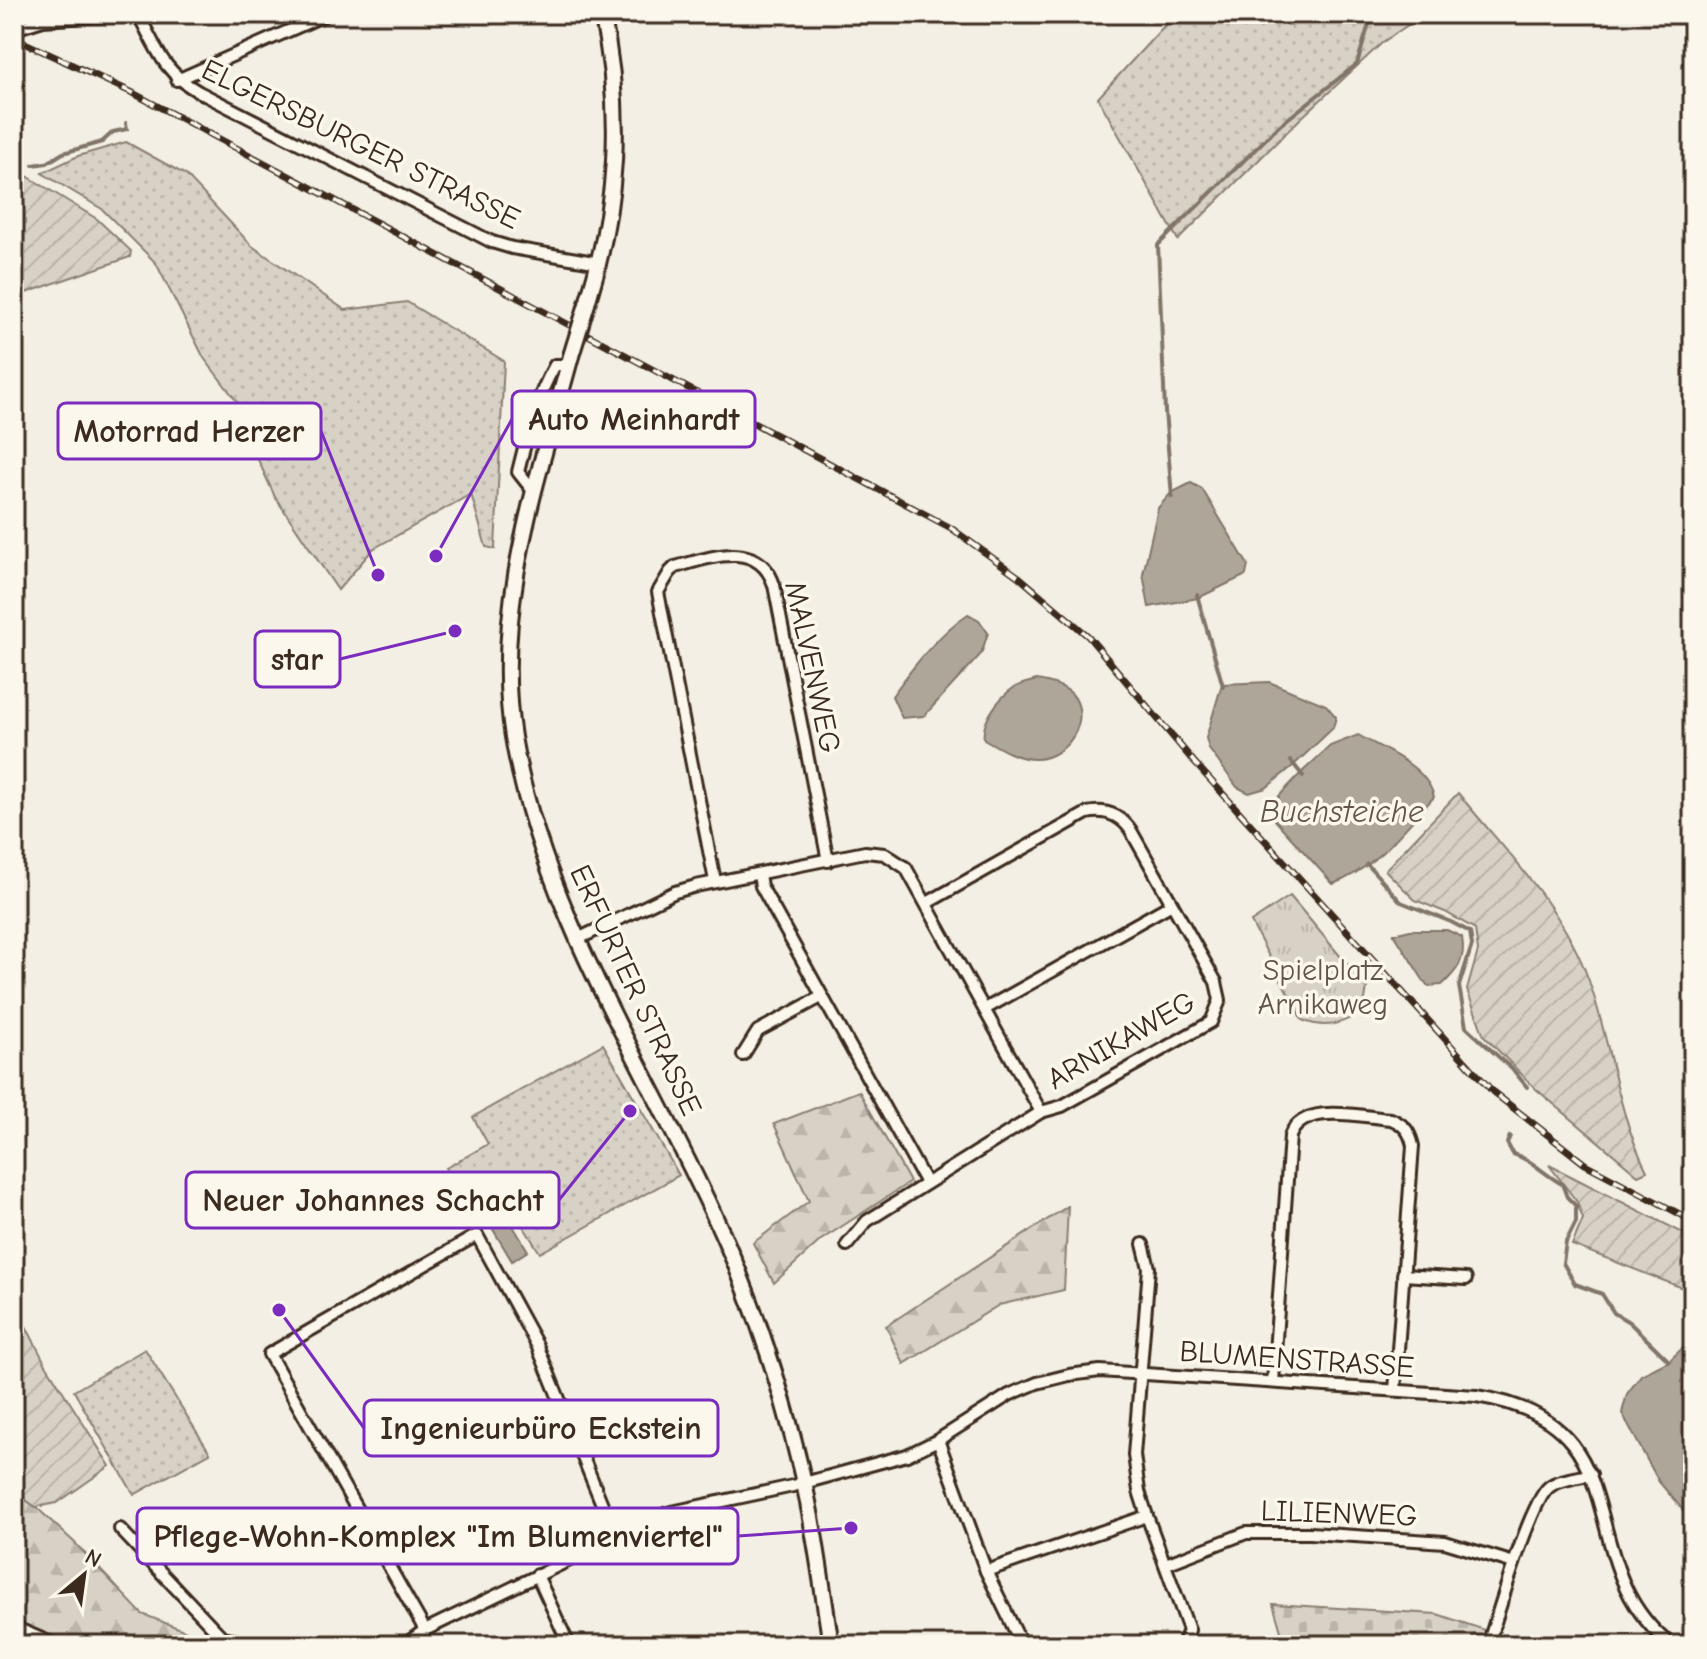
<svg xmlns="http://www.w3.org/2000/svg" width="1707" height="1659" viewBox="0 0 1707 1659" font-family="'Comic Neue',sans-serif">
  <defs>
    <pattern id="grass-dots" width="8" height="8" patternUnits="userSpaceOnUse" patternTransform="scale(2)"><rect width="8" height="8" fill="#d8d1c6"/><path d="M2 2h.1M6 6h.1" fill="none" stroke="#bab4aa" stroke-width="1.8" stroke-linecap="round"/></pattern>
    <pattern id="forest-firs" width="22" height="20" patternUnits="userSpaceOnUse" patternTransform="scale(2)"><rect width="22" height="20" fill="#d8d1c6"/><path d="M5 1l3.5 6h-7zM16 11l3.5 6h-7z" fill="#bab4aa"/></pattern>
    <pattern id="cemetery-stones" width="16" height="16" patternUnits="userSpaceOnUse" patternTransform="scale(2)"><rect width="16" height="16" fill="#d8d1c6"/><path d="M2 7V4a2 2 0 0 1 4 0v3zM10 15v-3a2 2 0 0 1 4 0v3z" fill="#bab4aa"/></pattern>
    <pattern id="park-tufts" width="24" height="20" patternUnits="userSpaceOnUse" patternTransform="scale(2)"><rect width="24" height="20" fill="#d8d1c6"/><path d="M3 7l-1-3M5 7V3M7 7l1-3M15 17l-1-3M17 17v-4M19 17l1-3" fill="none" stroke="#bab4aa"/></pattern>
    <pattern id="garden-furrows" width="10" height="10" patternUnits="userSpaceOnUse" patternTransform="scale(2)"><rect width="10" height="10" fill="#d8d1c6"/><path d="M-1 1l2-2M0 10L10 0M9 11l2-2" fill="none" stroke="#bab4aa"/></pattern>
  </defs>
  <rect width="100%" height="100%" fill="#f3efe4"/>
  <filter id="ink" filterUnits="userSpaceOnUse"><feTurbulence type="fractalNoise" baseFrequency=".0125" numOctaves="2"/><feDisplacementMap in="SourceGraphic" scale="16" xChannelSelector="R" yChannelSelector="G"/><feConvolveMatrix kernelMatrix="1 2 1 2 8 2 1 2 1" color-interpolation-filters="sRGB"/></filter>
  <g filter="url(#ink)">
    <g fill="url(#grass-dots)" stroke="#8a7e72" stroke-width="2">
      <polygon points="1175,14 1424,14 1383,42 1299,120 1178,240 1098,98"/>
      <polygon points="126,142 186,175 252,246 345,310 407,302 504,361 495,549 486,547 471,494 373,549 338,590 275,497 241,422 241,407 204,358 156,263 102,209 42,173 78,156"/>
      <polygon points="603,1044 679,1175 540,1253 507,1200 476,1219 446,1168 488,1144 473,1117"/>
      <polygon points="145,1349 210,1453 134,1495 74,1391"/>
    </g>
    <g fill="url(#forest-firs)" stroke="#8a7e72" stroke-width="2">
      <polygon points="859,1091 910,1182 821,1240 774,1283 753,1243 809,1201 774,1124"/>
      <polygon points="1068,1206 1064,1290 999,1305 904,1364 886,1326"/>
      <polygon points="14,1492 36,1507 74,1542 142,1614 222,1645 14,1645"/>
    </g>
    <polygon fill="url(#cemetery-stones)" stroke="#8a7e72" stroke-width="2" points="1273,1604 1437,1614 1488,1631 1485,1638 1474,1635 1470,1645 1285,1645"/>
    <path fill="url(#park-tufts)" stroke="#8a7e72" stroke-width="2" d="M1290,896L1367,988L1363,1011C1342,1024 1326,1030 1302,1020L1251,922Z"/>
    <g fill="url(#garden-furrows)" stroke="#8a7e72" stroke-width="2">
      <polygon points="14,168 97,219 131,251 130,257 14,297"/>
      <path d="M1458,793C1505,851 1562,906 1588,978C1611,1041 1616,1111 1647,1171L1638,1175L1536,1089L1484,1036L1467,990L1478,951L1475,929L1445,912L1415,900L1385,870Z"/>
      <polygon points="1549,1165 1693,1238 1693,1292 1572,1245 1583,1219 1577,1202"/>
      <polygon points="14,1303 45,1363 110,1466 57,1503 36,1507 14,1492"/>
    </g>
    <g fill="#afa69a" stroke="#817468" stroke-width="2">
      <polygon points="1191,483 1202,489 1248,565 1246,575 1198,598 1149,607 1143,574 1158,508 1171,493"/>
      <path d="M968,614L979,620L988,633L981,654L924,716L902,718L892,696C913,667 938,634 968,614Z"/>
      <path d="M1037,680C1049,682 1063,685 1072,694C1093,719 1067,758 1037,759C1019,760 999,748 984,739C981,722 998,699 1012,689C1019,684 1029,682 1037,680Z"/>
      <polygon points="1269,682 1326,705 1336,717 1333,728 1294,765 1266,788 1249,793 1237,787 1209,749 1206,738 1222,684"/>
      <path d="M1358,735C1384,750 1427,766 1434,797C1404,829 1375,869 1333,884L1273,818L1279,796L1301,773L1330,746Z"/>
      <path d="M1410,930H1447L1462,937C1466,960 1458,970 1442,985L1427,986L1394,934Z"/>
      <polygon points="504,1211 528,1251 512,1261 488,1221"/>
      <polygon points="1693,1338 1693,1522 1659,1482 1622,1413 1627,1394 1641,1375 1669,1361"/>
    </g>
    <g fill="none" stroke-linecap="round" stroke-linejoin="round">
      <g stroke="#817468" stroke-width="4">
        <polyline points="33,165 47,163 63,153 102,142 113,132 127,129 126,123"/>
        <polyline points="1172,497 1165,411 1158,245 1280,125 1357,64 1372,14"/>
        <polyline points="1197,595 1223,686"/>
        <polyline points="1291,761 1303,776"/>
        <polyline points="1367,864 1401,902 1451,922 1470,932 1472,945 1459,986 1466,1027 1514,1071 1527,1087"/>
        <path d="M1510,1136L1507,1143L1513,1154C1531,1159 1545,1175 1562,1184L1567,1197L1576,1206V1222L1566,1242L1563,1263L1575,1284L1602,1294L1614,1313L1629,1322L1669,1361"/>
      </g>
      <defs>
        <g id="minor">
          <path d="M138,14C157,49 163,72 199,92L492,242L512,248L600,263"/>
          <polyline points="14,29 43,20 131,14"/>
          <polyline points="177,80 327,14"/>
          <path d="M533,491L518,472C527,435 536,398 555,365H569"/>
          <polyline points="759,875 761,886 926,1183"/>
          <path d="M715,881L658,592L670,572L675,567C711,557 759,539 774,585L828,861"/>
          <polyline points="578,939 675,892 696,886 865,852 885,854 906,868 1041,1112"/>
          <polyline points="985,1009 1172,904"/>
          <polyline points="743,1055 758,1031 821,997"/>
          <polyline points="1143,1244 1149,1268 1134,1455 1139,1491 1147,1516 1189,1630 1183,1645"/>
          <path d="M847,1245L867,1221L1041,1112L1062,1106L1211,1022L1220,1000L1216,982L1130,829C1119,814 1105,809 1087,813L927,903"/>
          <polyline points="1403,1275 1466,1279"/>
          <path d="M1273,1382L1290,1136C1303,1101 1361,1117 1391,1119C1405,1125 1410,1132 1413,1146L1395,1390"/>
          <polyline points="938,1440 986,1571 1022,1645"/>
          <polyline points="120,1529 222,1637 233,1639 240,1645"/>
          <polyline points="1166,1564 1246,1533 1310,1533 1445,1542 1514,1563"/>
          <polyline points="986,1571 1147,1516"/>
          <polyline points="537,1575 569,1645"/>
          <polyline points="14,1627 56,1645"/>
          <polyline points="425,1630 269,1354 477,1235 537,1345 615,1536"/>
          <path d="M404,1645L425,1630L667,1513L793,1486L907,1455L938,1440L1009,1395L1037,1383L1069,1375L1100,1371L1476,1396C1647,1422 1566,1563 1671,1645"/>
          <path d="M1488,1645C1497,1617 1530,1502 1549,1487C1559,1479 1578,1478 1591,1474"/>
        </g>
        <g id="secondary">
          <path d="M587,304C617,208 624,114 602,14"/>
          <path d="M571,356C538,479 492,607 513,737C544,919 654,1077 727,1244C758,1316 783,1394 801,1470C815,1528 822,1587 831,1645"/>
        </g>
      </defs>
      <use href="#minor" stroke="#3b2a1e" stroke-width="16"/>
      <use href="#secondary" stroke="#3b2a1e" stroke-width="20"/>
      <use href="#minor" stroke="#fbf7ec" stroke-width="10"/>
      <use href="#secondary" stroke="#fbf7ec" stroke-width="14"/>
      <defs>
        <polyline id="rail" points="14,38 133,93 951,528 1019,577 1088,636 1194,762 1493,1092 1585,1164 1693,1221"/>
      </defs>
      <use href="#rail" stroke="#3b2a1e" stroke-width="7"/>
      <use href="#rail" stroke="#fbf7ec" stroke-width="4" stroke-dasharray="12" stroke-linecap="butt"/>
      <defs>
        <polyline id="secondary-bridge" points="571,356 587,304"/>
      </defs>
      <use href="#secondary-bridge" stroke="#3b2a1e" stroke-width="20" stroke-linecap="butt"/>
      <use href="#secondary-bridge" stroke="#fbf7ec" stroke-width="14"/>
    </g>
  </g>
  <g text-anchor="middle" stroke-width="7" stroke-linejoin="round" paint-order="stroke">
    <g font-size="30" fill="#3b2a1e" stroke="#fbf7ec">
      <text transform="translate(361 144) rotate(26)" y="10">ELGERSBURGER STRASSE</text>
      <text transform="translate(813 667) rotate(78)" y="10">MALVENWEG</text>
      <text transform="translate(636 990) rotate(65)" y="10">ERFURTER STRASSE</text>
      <text transform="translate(1121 1040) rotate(-30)" y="10">ARNIKAWEG</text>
      <text transform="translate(1297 1359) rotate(4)" y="10">BLUMENSTRASSE</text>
      <text transform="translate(1339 1513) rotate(2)" y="10">LILIENWEG</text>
    </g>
    <g font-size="30" fill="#625448" stroke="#fbf7ec">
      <text x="1323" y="980">Spielplatz<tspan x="1323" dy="34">Arnikaweg</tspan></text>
    </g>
    <g font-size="32" font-style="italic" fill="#645549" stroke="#fbf7ec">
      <text x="1342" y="822">Buchsteiche</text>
    </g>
  </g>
  <path fill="none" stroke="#7b2cbf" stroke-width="3" d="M436 556L512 419M378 575L321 431M455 631L340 659M630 1111L559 1200M279 1310L364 1428M851 1528L738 1536"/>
  <g fill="#7b2cbf" stroke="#fbf7ec" stroke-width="3">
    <circle cx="436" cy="556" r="8"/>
    <circle cx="378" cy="575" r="8"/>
    <circle cx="455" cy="631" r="8"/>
    <circle cx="630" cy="1111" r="8"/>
    <circle cx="279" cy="1310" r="8"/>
    <circle cx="851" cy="1528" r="8"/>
  </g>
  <g fill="#fbf7ec" stroke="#7b2cbf" stroke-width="3">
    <rect x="512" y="391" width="243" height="56" rx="8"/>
    <rect x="58" y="403" width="263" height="56" rx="8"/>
    <rect x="255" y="631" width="85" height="56" rx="8"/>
    <rect x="186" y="1172" width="373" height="56" rx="8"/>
    <rect x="364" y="1400" width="354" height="56" rx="8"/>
    <rect x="137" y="1508" width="601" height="56" rx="8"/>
  </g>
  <g font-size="32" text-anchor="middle" font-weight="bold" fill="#3b2a1e">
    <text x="634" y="430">Auto Meinhardt</text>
    <text x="189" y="442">Motorrad Herzer</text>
    <text x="297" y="670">star</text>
    <text x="373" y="1211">Neuer Johannes Schacht</text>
    <text x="541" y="1439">Ingenieurbüro Eckstein</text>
    <text x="438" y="1547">Pflege-Wohn-Komplex "Im Blumenviertel"</text>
  </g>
  <rect width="1707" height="1659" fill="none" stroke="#fbf7ec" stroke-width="48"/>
  <rect x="24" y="24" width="1659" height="1611" fill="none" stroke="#3b2a1e" stroke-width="3" filter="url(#ink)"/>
  <g transform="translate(84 1575) rotate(29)" stroke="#fbf7ec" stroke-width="6" paint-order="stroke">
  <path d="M0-6L14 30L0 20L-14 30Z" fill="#3b2a1e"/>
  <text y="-12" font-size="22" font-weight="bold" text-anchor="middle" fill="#3b2a1e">N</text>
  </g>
</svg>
